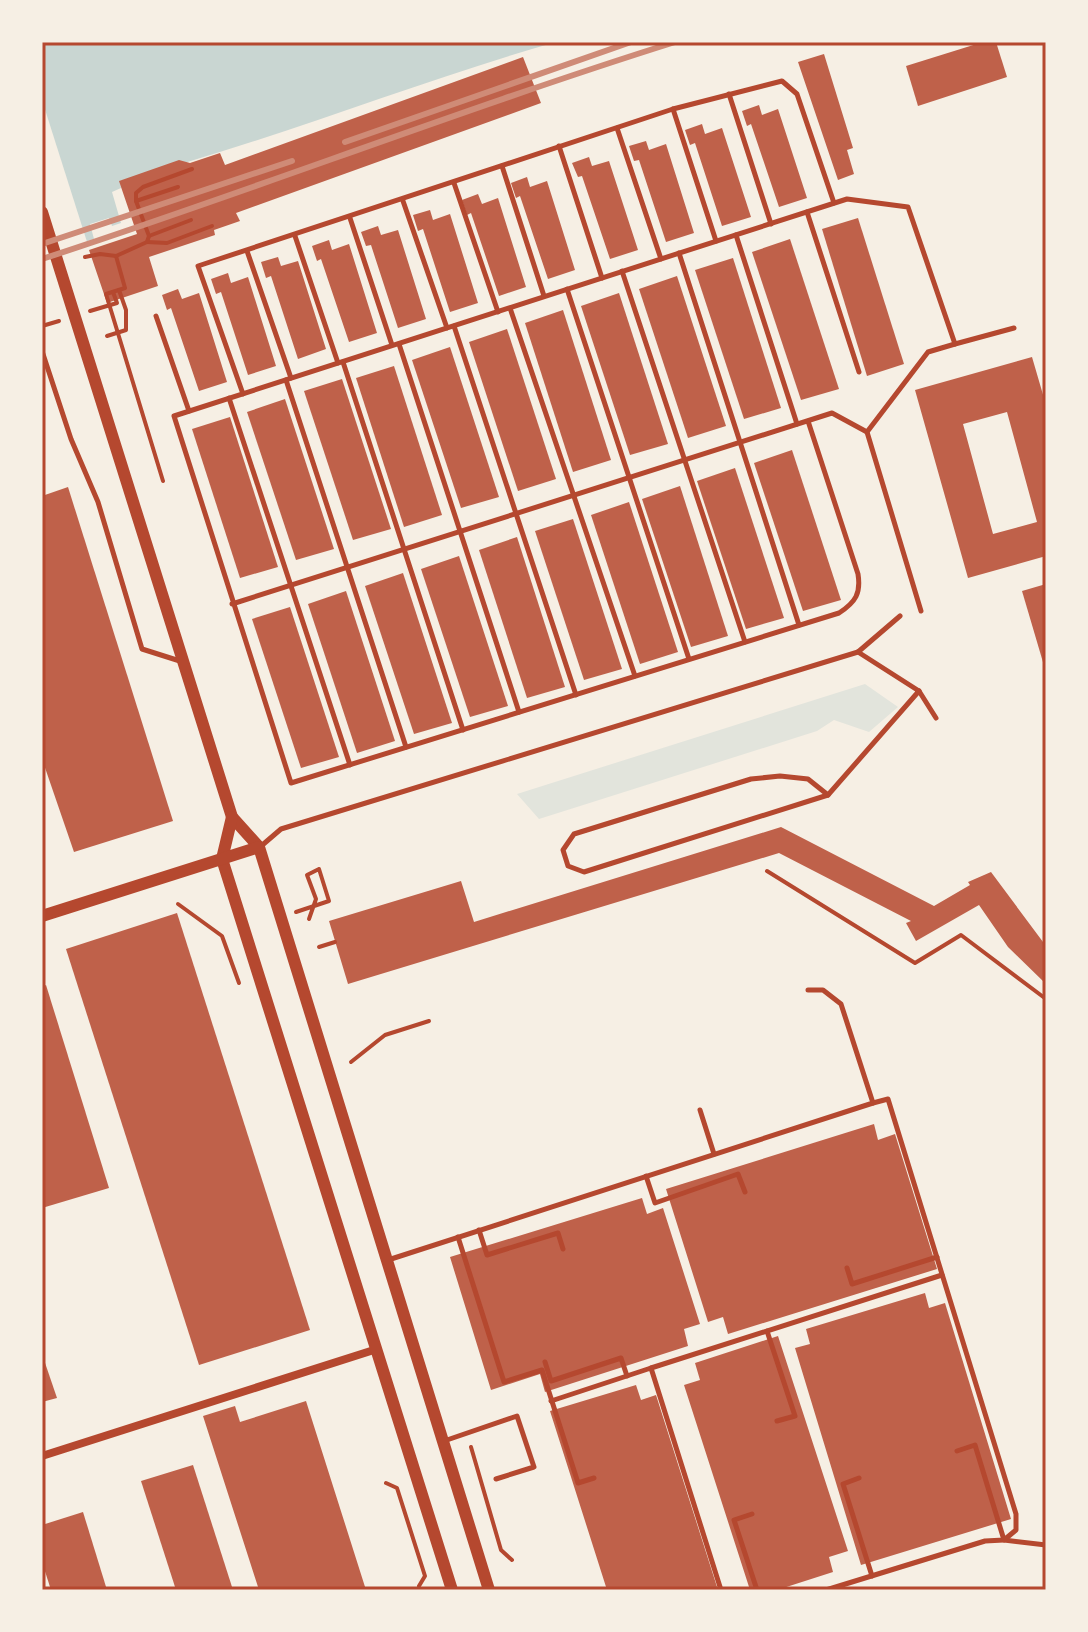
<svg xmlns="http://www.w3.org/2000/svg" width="1088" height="1632" viewBox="0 0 1088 1632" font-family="'Archivo Narrow',sans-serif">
  <rect width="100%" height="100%" fill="#f6efe4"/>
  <polygon fill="#e2e4dc" points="865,684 898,707 869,732 834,720 817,731 539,819 517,794"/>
  <path fill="#c9d6d2" d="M42,42H556C409,84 267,143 120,181L121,188L112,192L121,223L112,226L109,218L90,224L94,239L42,255Z"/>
  <polygon fill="#f6efe4" points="42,100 88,245 42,259"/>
  <g fill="#bf614a" fill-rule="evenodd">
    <polygon points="983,42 996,42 1007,77 918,106 906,66"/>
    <polygon points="824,54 853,148 847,150 854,174 838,180 798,62"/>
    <polygon points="523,57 541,103 236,213 240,221 214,230 215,235 149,257 158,286 107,303 89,250 137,234 119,181 179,160 190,163 220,153 225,165"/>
    <polygon points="759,105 762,115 778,109 807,198 779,207 751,124 747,126 742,111"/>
    <polygon points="702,124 705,134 722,128 751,217 722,226 695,143 690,145 685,130"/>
    <polygon points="646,141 649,150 666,144 694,233 666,242 639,160 634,161 629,146"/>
    <polygon points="589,157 592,166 609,161 638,250 610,259 582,176 578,177 572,163"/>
    <polygon points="527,177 530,187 547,181 575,270 548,279 520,196 516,198 511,183"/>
    <polygon points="478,194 482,204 498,198 526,287 499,296 471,213 467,215 462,200"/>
    <polygon points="430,210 433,220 450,214 478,303 450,312 423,229 418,231 413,215"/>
    <polygon points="858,218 904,364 867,376 822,229"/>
    <polygon points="378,226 381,235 398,230 426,319 398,328 371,245 366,246 361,232"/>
    <polygon points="790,239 839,389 801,400 752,252"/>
    <polygon points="329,240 332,250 349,244 377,333 349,342 321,259 317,261 312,246"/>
    <polygon points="278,257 281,266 298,261 326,349 298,359 271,276 266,278 261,262"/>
    <polygon points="733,258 781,408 744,419 695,270"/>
    <polygon points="228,273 231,283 248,277 276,366 248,375 221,292 216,294 211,279"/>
    <polygon points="677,276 726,426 688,438 639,289"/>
    <polygon points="178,289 182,299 199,293 227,382 199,391 171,308 167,310 162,295"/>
    <polygon points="619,293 668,444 630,455 581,306"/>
    <polygon points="563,310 611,460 573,472 525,323"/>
    <polygon points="507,329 556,479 518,491 469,342"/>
    <polygon points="450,347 499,497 461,508 412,360"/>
    <path d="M1032,357L1046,405V556L968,578L915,390ZM1007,412L1037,522L993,534L963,424Z"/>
    <polygon points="394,366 442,515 404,527 356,378"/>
    <polygon points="342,379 391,529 353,540 304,391"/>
    <polygon points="285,399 334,549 296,560 247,412"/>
    <polygon points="230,417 278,567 240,578 192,429"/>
    <polygon points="792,450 841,600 803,611 754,463"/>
    <polygon points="735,468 784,618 746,629 697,481"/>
    <polygon points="680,486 728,636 691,647 642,499"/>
    <polygon points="68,487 173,821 74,852 42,759 42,496"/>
    <polygon points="629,502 678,652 640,664 591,515"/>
    <polygon points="573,519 622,669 584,680 535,531"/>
    <polygon points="517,537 565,687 527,698 479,550"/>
    <polygon points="459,556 508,706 470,717 421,569"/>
    <polygon points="403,573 452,723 414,734 365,586"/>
    <polygon points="1046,584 1046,669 1045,669 1022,591"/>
    <polygon points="346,591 395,741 357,753 308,604"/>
    <polygon points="290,607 339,757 301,768 252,619"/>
    <polygon points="781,827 934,906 970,885 968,882 991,872 1046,946 1046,984 1008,947 979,905 916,941 906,923 911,921 779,853 348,984 329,921 461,881 474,922"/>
    <polygon points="177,913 310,1330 199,1365 66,949"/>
    <polygon points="46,985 109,1188 42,1208 42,987"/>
    <polygon points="874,1124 878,1140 895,1134 937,1269 728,1334 723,1317 708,1322 666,1189"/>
    <polygon points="642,1198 647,1214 663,1208 700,1324 684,1329 688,1346 545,1392 540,1374 491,1390 450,1257"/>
    <polygon points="925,1293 929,1308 945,1303 1011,1519 861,1565 795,1348 810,1344 806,1329"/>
    <polygon points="778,1336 848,1551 829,1557 833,1572 777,1590 750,1590 684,1385 700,1380 695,1363"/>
    <polygon points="42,1354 57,1398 42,1402"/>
    <polygon points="636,1385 641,1400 656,1395 718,1590 607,1590 550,1411"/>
    <polygon points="306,1401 366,1590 259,1590 203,1416 235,1406 240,1422"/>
    <polygon points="193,1465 233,1590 176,1590 141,1481"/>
    <polygon points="83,1512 107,1590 51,1590 42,1562 42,1525"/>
  </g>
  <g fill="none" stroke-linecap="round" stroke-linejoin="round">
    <g stroke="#b5482f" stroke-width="4">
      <polyline points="136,201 178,187"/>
      <polyline points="149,236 191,220"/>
      <polyline points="147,242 167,243 212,226"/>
      <polyline points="116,256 125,288 106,294 163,481"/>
      <polyline points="85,257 100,254 116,256 147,242 149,236 136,201 136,193 143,187 192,169"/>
      <polyline points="90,311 117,303 113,292"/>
      <polyline points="42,326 59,321"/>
      <polyline points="107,336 126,330 126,310 119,290"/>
      <polyline points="767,871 915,963 961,935 1046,999"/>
      <polyline points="178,904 222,936 239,983"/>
      <polyline points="296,912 329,901 319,869 307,875 316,899 309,919"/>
      <polyline points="319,947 335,942"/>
      <polyline points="351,1062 385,1035 429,1021"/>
      <polyline points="471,1447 501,1550 512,1560"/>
      <polyline points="386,1483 397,1488 425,1576 419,1586"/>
    </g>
    <g stroke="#b5482f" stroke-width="5">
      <polyline points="729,94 771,224"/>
      <polyline points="673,109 716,241"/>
      <polyline points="617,128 661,259"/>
      <polyline points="559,146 602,278"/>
      <polyline points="502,166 544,296"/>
      <polyline points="454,183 498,312"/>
      <polyline points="403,201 447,328"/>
      <polyline points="807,212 859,372"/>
      <polyline points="350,218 392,345"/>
      <polyline points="736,235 797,424"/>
      <polyline points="295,236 338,363"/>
      <polyline points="247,251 291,378"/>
      <polyline points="679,253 799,625"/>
      <polyline points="622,271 745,642"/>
      <polyline points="567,289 689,659"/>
      <polyline points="510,308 635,676"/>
      <polyline points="156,316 189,411"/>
      <polyline points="454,326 576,695"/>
      <polyline points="399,344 519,712"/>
      <polyline points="955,344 1014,328"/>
      <polyline points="42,351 71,439 98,502 142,649 183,662"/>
      <polyline points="343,362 463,730"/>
      <polyline points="286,380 406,747"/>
      <polyline points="243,394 198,266 673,109 782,81 797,94 834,203"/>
      <polyline points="229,398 350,765"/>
      <polyline points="867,432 921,611"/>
      <path d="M232,604L832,413L867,432L928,352L955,344L908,207L847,199L174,416L291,783L839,613C856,602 861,593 858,574L808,421"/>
      <polyline points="919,691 936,718"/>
      <polygon points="780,776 808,779 828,795 584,872 568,866 563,850 574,834 751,779"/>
      <polyline points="828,795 919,691 858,652"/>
      <polyline points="260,847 281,829 858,652 900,616"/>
      <polyline points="700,1110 714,1154"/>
      <polyline points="646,1176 655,1203 738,1174 745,1192"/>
      <polyline points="479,1230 487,1255 558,1233 563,1249"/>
      <polyline points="458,1237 504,1382 542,1370 578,1483 594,1478"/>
      <polyline points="388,1260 873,1103 841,1004 823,990 808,990"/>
      <polyline points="847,1268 852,1284 937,1257"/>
      <polyline points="767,1331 795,1416 777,1421"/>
      <polyline points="545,1362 551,1381 621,1358 627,1376"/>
      <polyline points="651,1368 942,1275"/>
      <polyline points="551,1401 651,1368 721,1590"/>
      <polyline points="444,1441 517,1416 534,1467 496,1479"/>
      <polyline points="957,1451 975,1445 1004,1540 1046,1545"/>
      <polyline points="859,1478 843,1484 872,1576"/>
      <polyline points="752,1514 734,1520 757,1590"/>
      <polyline points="826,1590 985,1541 1004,1540 1016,1530 1016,1514 888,1099 873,1103"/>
    </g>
    <polyline stroke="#b5482f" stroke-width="8" points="42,1456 377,1349"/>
    <g stroke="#b5482f" stroke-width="12">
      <polyline points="42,212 232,817 259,847 489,1590"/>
      <polyline points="232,817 222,859 452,1590"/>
      <polyline points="42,916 259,847"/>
    </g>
    <g stroke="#cf8b77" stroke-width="6">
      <polyline points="345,142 631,42"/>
      <polyline points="42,244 292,161"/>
      <path d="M42,259C254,190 462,109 675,42"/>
    </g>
  </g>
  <rect width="1088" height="1632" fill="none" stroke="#f6efe4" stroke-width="88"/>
  <rect x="44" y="44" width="1000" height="1544" fill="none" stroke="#b5482f" stroke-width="3"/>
</svg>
